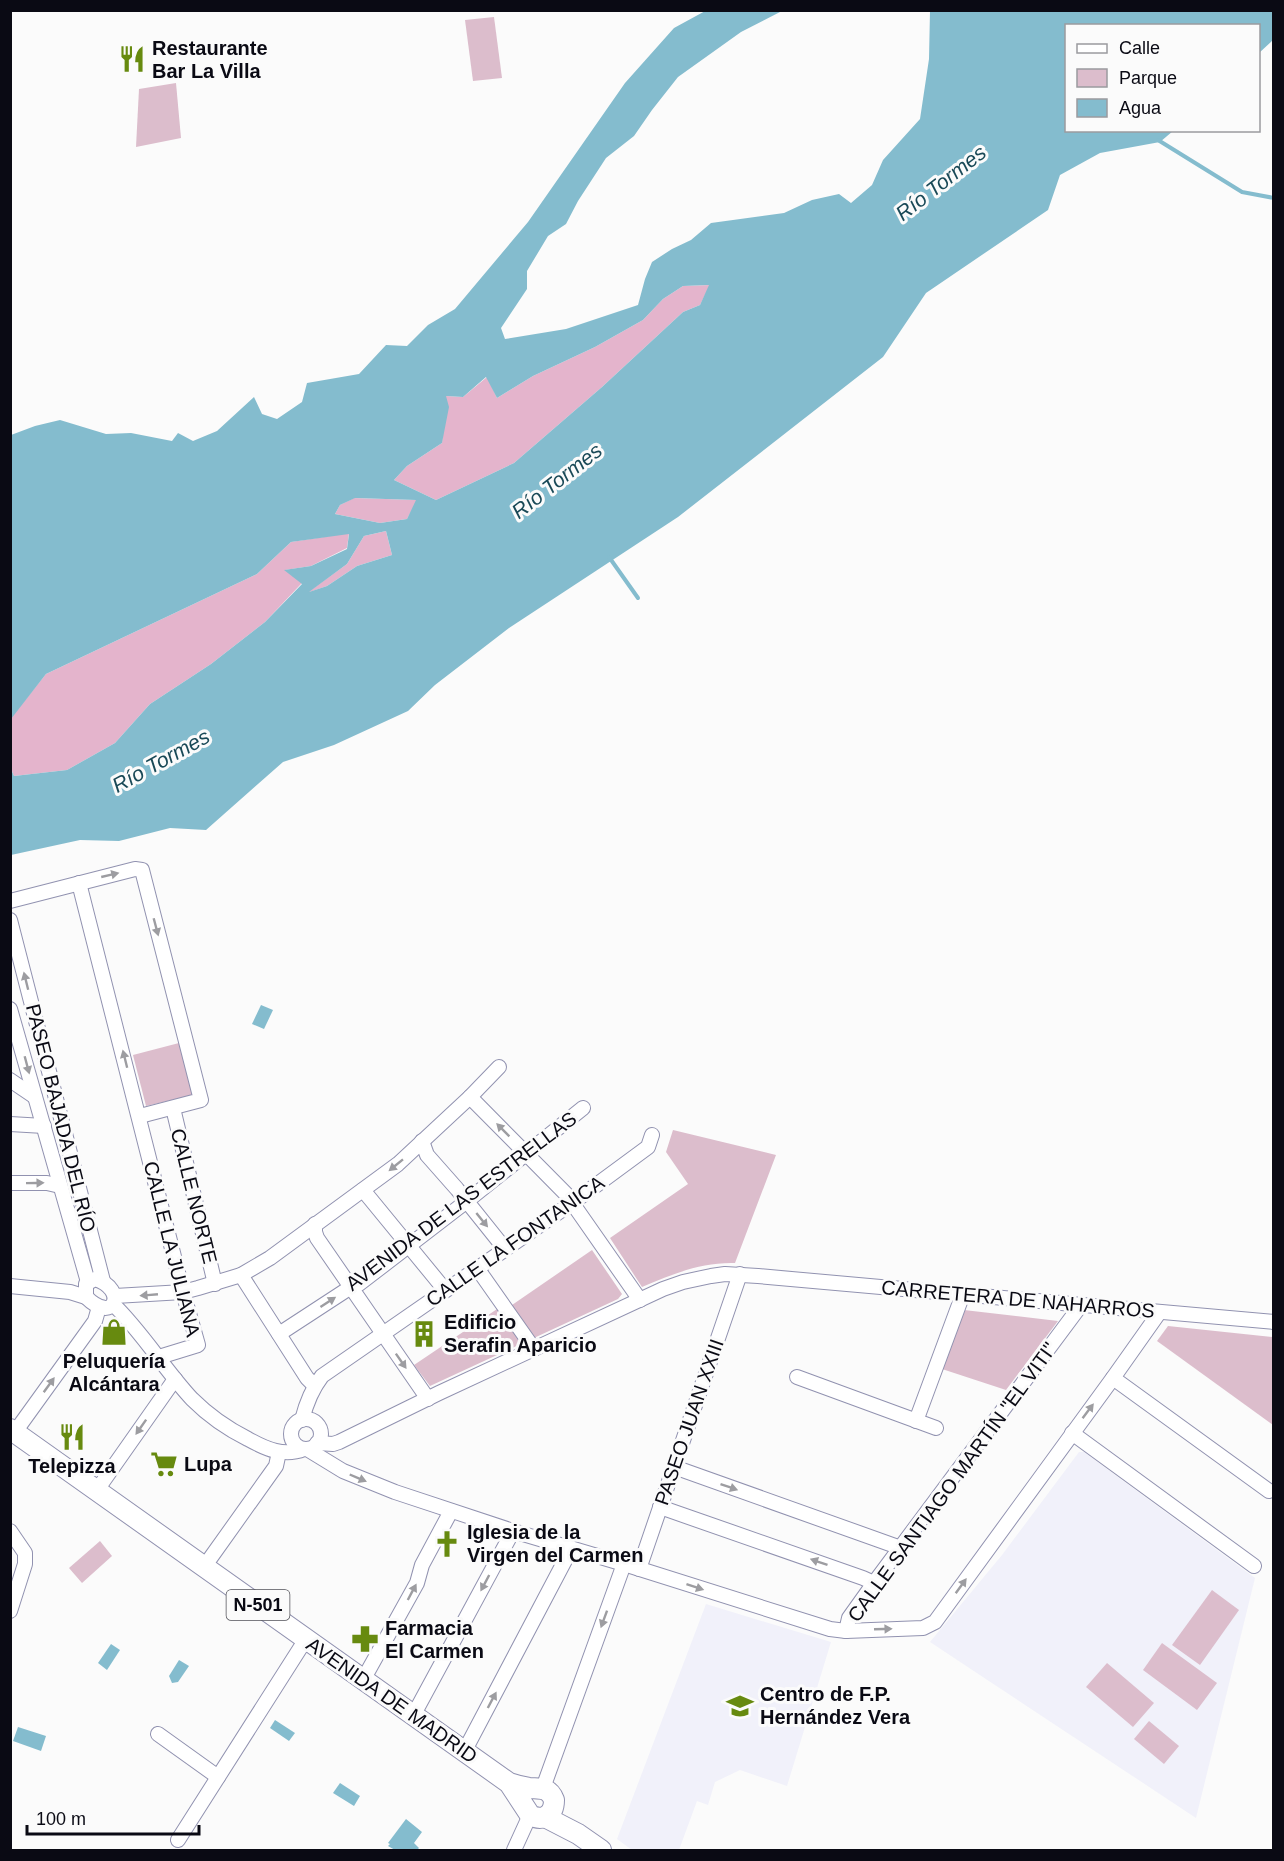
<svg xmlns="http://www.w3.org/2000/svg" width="1284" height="1861" viewBox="0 0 1284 1861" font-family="Helvetica,sans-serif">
  <rect width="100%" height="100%" fill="#fbfbfb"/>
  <g fill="#f1f1fa">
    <polygon points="1079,1452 1084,1452 1255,1578 1196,1818 930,1642 1002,1555"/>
    <polygon points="706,1604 831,1642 787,1786 740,1770 715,1782 708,1805 697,1801 679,1850 632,1850 617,1839"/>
  </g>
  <g fill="#dcbdcc">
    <polygon points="494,17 502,78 473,81 465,20"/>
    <polygon points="176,83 181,138 136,147 139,89"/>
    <polygon points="179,1043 193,1095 146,1106 133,1055"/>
    <path d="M673,1130L776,1155L735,1263C701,1262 673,1274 642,1287L610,1238L688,1184L666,1152Z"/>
    <polygon points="592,1250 622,1294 618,1299 430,1386 414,1365 509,1301 512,1305"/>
    <polygon points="964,1310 1058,1321 1006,1390 942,1369"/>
    <polygon points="1168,1326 1273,1337 1273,1425 1157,1341"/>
    <polygon points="100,1541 112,1556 82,1583 69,1568"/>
    <polygon points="1212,1590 1239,1610 1200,1665 1172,1645"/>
    <polygon points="1162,1643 1217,1683 1197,1710 1143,1670"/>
    <polygon points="1107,1663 1154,1703 1133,1727 1086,1687"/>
    <polygon points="1149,1721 1179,1746 1164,1764 1134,1739"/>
  </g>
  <g fill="#e4b4cc">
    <polygon points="710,285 700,305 683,312 602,387 514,463 436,500 394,480 407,466 442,443 446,396 463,397 487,377 497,398 533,376 595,347 643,320 663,299 683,286"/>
    <polygon points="354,498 417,500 407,519 380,523 335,514 340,505"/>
    <polygon points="386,531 392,555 357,566 327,586 307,593 347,564 364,536"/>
    <polygon points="349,533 347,548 311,566 285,570 302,583 265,622 211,664 150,704 115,743 67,770 14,776 11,769 10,719 46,674 257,574 291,542"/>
  </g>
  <g fill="#84bcce" fill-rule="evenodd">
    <path d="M707,10L782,11L741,32L678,77L652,110L634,136L606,158L578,201L566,224L548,236L527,271V289L501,328L505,339L566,329L638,305L645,279L652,262L672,249L691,240L711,223L784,213L812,200L839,194L851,203L872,185L883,160L920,119L929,59L930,11H1273V40L1259,53L1258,26H1066V130L1173,131L1160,142L1100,153L1060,175L1048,210L926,293L883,357L678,517L509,628L435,685L408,711L334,745L283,762L206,830L170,828L119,841L80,840L11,855V769L14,776L67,770L115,743L150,704L211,664L265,622L302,584L284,570L311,566L347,549L349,534L291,542L257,574L46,674L11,719V435L35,426L60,420L106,434L131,433L172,441L178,433L193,441L217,431L254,397L262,414L277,419L302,402L307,383L359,374L386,345L407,346L428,325L455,309L528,222L625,83L674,28ZM709,285L700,305L683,312L602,387L514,463L436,500L394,480L407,466L442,443L449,407L446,396L463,397L486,377L497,398L533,376L595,347L643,320L663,299L683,286ZM355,498L416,500L407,519L380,523L335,514L340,505ZM386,531L392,555L357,566L327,586L309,592L347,564L364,536Z"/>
    <polygon points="261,1005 273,1010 264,1029 252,1024"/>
    <polygon points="111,1644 120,1650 107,1670 98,1663"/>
    <polygon points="179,1660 189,1666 178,1682 172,1683 169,1676"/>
    <polygon points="275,1720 295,1733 289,1741 270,1728"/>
    <polygon points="18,1727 46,1736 41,1751 13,1741"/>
    <polygon points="340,1783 360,1796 354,1806 333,1793"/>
    <polygon points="406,1819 422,1832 414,1843 419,1848 417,1850 395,1850 388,1846 390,1844 388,1843"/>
  </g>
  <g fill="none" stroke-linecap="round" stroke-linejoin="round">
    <g stroke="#84bcce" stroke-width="4">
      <polyline points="1158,140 1242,192 1274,198"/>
      <polyline points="609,557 638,598"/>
    </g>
    <defs>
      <g id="minor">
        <polyline points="79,883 183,1292 198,1345 159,1357"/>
        <polyline points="10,901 135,869 142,870 201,1100 140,1116"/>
        <polyline points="10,920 103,1281"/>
        <polyline points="10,1009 88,1282"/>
        <polyline points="10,1080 35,1097"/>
        <polyline points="470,1097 566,1194 640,1300"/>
        <polyline points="173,1108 215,1284"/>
        <polyline points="10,1124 44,1126"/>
        <polyline points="422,1141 427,1155 457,1189 505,1249"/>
        <polyline points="10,1183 47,1183 60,1186"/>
        <polyline points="363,1190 445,1290"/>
        <polyline points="315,1224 315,1232 317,1238 428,1399"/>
        <polyline points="477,1268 534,1349"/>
        <polyline points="241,1275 307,1378 315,1386"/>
        <path d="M95,1279C128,1289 115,1326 86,1297V1284Z"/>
        <polyline points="10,1286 70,1292 86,1297"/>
        <polyline points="115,1296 183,1292 198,1288 241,1275 270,1258 398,1164 470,1097 499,1067"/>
        <path d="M113,1304C143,1333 164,1369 192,1399C208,1415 228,1429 248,1439C266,1449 284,1457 304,1449"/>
        <polyline points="279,1334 351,1287 359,1284 467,1201 583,1108"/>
        <polyline points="797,1377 936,1428"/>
        <polyline points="1113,1378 1269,1491"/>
        <circle cx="306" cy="1434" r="15"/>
        <path d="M302,1420C306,1404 312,1389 322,1376L572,1203L648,1147L652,1135"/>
        <polyline points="916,1421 963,1294"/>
        <polyline points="15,1432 95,1321 99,1307"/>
        <polyline points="1072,1433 1254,1566"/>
        <polyline points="317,1443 333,1444 339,1442 439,1393 663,1289 683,1282 711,1276 725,1274 758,1276 1274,1322"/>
        <polyline points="307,1449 343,1471 395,1492 513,1531 624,1564 830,1629 846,1631 923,1628 935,1622 1113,1378 1159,1313"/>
        <polyline points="674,1467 901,1548"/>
        <polyline points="97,1490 175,1379"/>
        <polyline points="660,1507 863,1578 874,1583"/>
        <polyline points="10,1531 25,1553 25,1564 10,1611"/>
        <polyline points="204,1567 276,1466 279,1452"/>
        <polyline points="639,1569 740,1274"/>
        <polyline points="846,1631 849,1618 874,1583 1081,1305"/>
        <polyline points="363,1680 417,1583 422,1565 451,1511"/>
        <polyline points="413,1716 513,1531"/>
        <polyline points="158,1734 218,1777"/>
        <polyline points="464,1752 571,1549"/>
        <polyline points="543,1788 624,1564"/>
        <polyline points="178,1840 306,1639"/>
        <polyline points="514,1850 530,1815"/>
      </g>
      <g id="highway">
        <path d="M10,1429L509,1783L530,1815C543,1822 554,1815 554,1800C549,1787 541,1789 529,1788C522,1787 515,1785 509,1783"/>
        <polyline points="545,1817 578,1834 601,1850"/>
      </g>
    </defs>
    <use href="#minor" stroke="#9192b0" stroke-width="16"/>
    <use href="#highway" stroke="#9192b0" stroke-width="22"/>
    <use href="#minor" stroke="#fff" stroke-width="14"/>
    <use href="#highway" stroke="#fff" stroke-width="20"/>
  </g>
  <defs><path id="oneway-solid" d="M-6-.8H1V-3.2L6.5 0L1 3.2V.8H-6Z" transform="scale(1.5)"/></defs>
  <g fill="#9d9da1">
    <use href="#oneway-solid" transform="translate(110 875) rotate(-13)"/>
    <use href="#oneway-solid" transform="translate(156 927) rotate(75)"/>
    <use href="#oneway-solid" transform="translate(26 981) rotate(-104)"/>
    <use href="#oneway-solid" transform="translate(125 1059) rotate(-104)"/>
    <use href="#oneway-solid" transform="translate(27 1065) rotate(75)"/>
    <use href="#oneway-solid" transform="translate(503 1130) rotate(-135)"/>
    <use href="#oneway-solid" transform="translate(396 1165) rotate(141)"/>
    <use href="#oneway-solid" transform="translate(35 1183) rotate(-1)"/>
    <use href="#oneway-solid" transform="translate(482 1220) rotate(51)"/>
    <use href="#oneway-solid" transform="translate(149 1295) rotate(175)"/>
    <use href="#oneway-solid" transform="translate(328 1302) rotate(-33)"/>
    <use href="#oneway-solid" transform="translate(401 1361) rotate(55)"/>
    <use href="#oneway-solid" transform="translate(49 1385) rotate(-54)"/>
    <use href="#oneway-solid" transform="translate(1088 1411) rotate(-53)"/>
    <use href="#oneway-solid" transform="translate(141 1427) rotate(125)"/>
    <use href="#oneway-solid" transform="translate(358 1478) rotate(23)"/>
    <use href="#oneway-solid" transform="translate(729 1487) rotate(19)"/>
    <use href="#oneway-solid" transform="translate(819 1562) rotate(-161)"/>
    <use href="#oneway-solid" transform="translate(485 1583) rotate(118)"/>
    <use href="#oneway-solid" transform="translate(961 1586) rotate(-54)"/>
    <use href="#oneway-solid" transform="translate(695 1587) rotate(18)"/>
    <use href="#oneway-solid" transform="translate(412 1592) rotate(-62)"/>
    <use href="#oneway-solid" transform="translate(604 1619) rotate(110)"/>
    <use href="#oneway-solid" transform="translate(883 1629) rotate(-2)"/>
    <use href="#oneway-solid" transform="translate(492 1700) rotate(-62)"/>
  </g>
  <defs>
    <symbol id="restaurant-bare" viewBox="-9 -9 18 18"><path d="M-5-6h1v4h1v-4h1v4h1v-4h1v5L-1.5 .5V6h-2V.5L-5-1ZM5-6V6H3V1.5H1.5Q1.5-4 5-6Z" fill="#678a0f" stroke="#fbfbfb" stroke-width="2.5" paint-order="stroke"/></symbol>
    <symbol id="shop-bare" viewBox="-9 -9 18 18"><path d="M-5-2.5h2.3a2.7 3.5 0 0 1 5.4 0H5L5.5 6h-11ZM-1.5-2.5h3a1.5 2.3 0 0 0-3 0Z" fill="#678a0f" stroke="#fbfbfb" stroke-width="2.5" paint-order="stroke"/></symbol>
    <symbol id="building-bare" viewBox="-9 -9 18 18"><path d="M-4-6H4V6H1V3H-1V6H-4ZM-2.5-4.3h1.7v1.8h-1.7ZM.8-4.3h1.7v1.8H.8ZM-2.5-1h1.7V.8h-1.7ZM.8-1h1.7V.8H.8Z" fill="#678a0f" stroke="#fbfbfb" stroke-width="2.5" paint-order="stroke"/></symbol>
    <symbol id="supermarket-bare" viewBox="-9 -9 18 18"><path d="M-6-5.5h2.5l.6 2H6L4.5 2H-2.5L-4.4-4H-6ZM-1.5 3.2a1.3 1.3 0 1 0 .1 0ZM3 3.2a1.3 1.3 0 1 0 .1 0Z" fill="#678a0f" stroke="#fbfbfb" stroke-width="2.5" paint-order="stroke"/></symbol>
    <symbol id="church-bare" viewBox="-9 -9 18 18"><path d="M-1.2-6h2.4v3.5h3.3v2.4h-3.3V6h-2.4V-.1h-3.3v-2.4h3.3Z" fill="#678a0f" stroke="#fbfbfb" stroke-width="2.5" paint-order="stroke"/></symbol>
    <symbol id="pharmacy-bare" viewBox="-9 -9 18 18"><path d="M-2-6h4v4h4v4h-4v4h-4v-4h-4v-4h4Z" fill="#678a0f" stroke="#fbfbfb" stroke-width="2.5" paint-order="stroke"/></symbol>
    <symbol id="school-bare" viewBox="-9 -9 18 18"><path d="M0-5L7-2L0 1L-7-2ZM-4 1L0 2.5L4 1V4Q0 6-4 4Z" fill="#678a0f" stroke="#fbfbfb" stroke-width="2.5" paint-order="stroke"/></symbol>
  </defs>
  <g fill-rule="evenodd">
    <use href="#restaurant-bare" x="113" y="40" width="38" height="38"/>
    <use href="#shop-bare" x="95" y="1313" width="38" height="38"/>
    <use href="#building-bare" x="405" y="1315" width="38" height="38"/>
    <use href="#restaurant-bare" x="53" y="1418" width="38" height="38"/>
    <use href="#supermarket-bare" x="145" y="1445" width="38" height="38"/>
    <use href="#church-bare" x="428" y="1525" width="38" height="38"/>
    <use href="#pharmacy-bare" x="346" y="1620" width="38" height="38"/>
    <use href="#school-bare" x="721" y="1687" width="38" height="38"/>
  </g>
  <g text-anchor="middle" stroke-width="6" stroke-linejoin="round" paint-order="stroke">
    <rect fill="#fbfbfb" stroke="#525259" stroke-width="1.5" x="226.5" y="1590" width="63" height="30" rx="4.5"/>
    <g font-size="18" font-weight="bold" fill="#0a0a14">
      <text x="258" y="1611">N-501</text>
    </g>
    <g font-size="20" font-weight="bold" fill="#0a0a14" stroke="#fbfbfb" text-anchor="start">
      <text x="152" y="55">Restaurante<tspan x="152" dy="23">Bar La Villa</tspan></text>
      <text x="444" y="1329">Edificio<tspan x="444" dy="23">Serafin Aparicio</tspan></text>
      <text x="114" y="1368" text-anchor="middle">Peluquería<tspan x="114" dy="23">Alcántara</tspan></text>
      <text x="184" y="1471">Lupa</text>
      <text x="72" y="1473" text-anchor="middle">Telepizza</text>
      <text x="467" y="1539">Iglesia de la<tspan x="467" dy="23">Virgen del Carmen</tspan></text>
      <text x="385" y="1635">Farmacia<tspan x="385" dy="23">El Carmen</tspan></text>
      <text x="760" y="1701">Centro de F.P.<tspan x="760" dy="23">Hernández Vera</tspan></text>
    </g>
    <g font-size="20" fill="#0a0a14" stroke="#fbfbfb">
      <text transform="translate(61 1118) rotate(76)" y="7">PASEO BAJADA DEL RÍO</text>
      <text transform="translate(194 1196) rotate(76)" y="7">CALLE NORTE</text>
      <text transform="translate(461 1201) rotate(-37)" y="7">AVENIDA DE LAS ESTRELLAS</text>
      <text transform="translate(515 1241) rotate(-35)" y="7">CALLE LA FONTANICA</text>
      <text transform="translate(172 1249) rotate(76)" y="7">CALLE LA JULIANA</text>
      <text transform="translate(1018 1299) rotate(5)" y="7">CARRETERA DE NAHARROS</text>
      <text transform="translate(689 1422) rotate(-71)" y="7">PASEO JUAN XXIII</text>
      <text transform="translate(952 1482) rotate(-54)" y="7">CALLE SANTIAGO MARTÍN "EL VITI"</text>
      <text transform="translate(392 1700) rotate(35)" y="7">AVENIDA DE MADRID</text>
    </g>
    <g font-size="21" font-style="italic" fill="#194957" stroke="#fbfbfb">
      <text transform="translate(941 183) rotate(-38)" y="7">Río Tormes</text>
      <text transform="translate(557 481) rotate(-38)" y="7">Río Tormes</text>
      <text transform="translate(161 761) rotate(-29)" y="7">Río Tormes</text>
    </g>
  </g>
  <rect width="1284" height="1861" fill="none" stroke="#0a0a14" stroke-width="24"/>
  <rect x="1065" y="24" width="195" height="108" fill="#fbfbfb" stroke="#9b9b9f" stroke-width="1.5"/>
  <rect x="1077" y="44" width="30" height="9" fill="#ffffff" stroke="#9b9b9f" stroke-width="1.5"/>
  <text x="1119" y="54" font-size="18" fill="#0a0a14">Calle</text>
  <rect x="1077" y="69" width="30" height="18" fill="#dcbdcc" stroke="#9b9b9f" stroke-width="1.5"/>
  <text x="1119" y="84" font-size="18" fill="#0a0a14">Parque</text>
  <rect x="1077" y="99" width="30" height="18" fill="#84bcce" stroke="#9b9b9f" stroke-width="1.5"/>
  <text x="1119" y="114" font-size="18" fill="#0a0a14">Agua</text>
  <path d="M27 1825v9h172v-9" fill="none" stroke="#0a0a14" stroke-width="3"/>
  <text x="36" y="1825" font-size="18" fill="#0a0a14" stroke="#fbfbfb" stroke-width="4.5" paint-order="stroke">100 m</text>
</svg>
